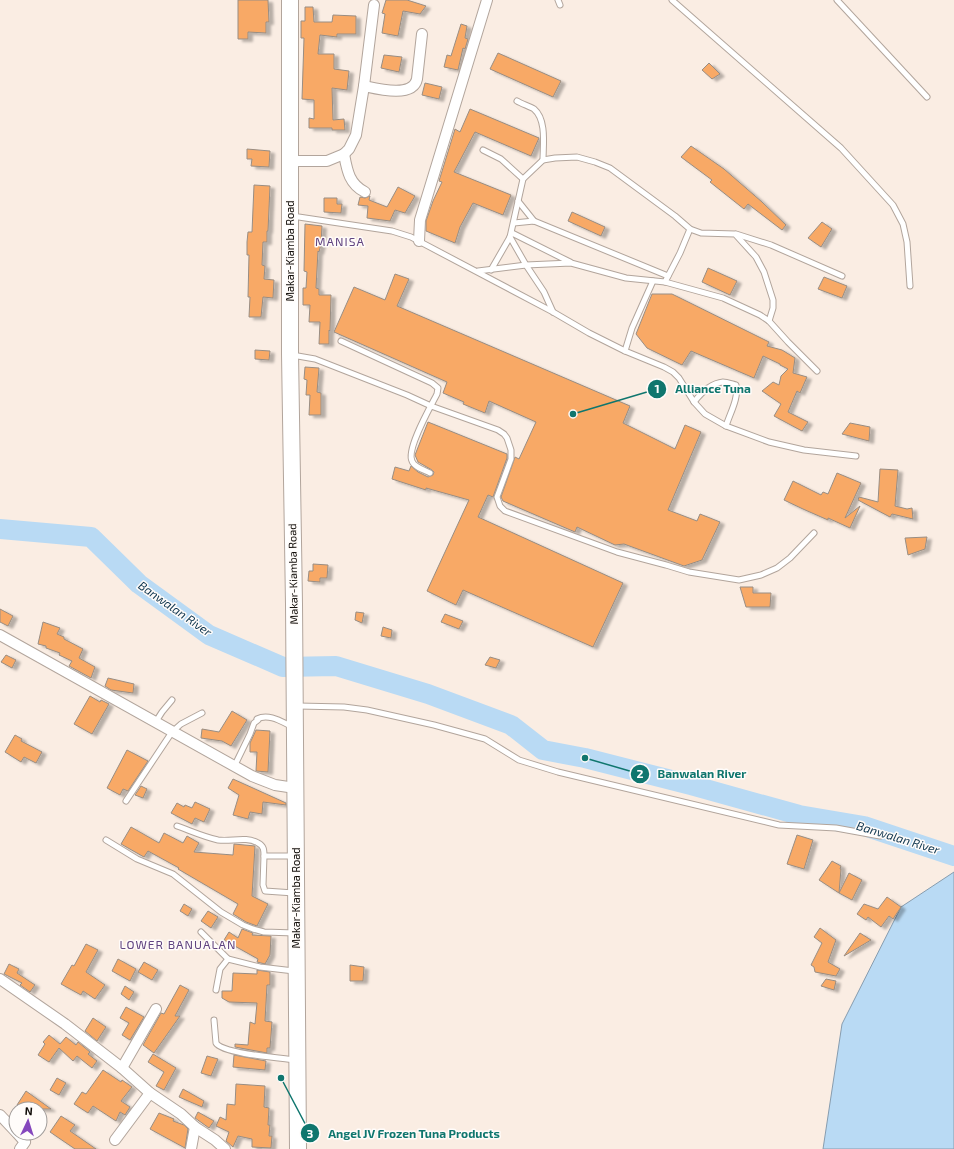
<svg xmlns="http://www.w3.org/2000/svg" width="954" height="1149" viewBox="0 0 954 1149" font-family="'Exo 2',sans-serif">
  <defs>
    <filter id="shadow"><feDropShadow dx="4.5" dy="2.5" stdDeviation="1" flood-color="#0004"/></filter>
  </defs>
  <rect width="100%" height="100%" fill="#faede3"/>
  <polygon fill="#b9daf4" stroke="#879cae" points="954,872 954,1149 823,1149 842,1024 901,907"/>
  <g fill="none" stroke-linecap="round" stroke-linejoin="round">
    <polyline stroke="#b9daf4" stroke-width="20" points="0,529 91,537 139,584 209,635 283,667 336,666 428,694 511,725 543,750 585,758 691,785 799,815 864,826 954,856"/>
  </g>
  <g fill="#f8a966" stroke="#988d83" filter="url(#shadow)">
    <polygon points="238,0 268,0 269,22 266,22 266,33 248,32 248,39 238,39"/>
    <polygon points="386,0 407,0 426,6 420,14 403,11 398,36 382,33 385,14 382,13"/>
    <polygon points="305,7 313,7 314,22 332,22 333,15 356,16 356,34 337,34 337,37 320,35 318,54 334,54 334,69 349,71 347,90 332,88 333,120 344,119 345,130 332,130 332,128 309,128 309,118 314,119 314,100 302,99 304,38 301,38 301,21 305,21"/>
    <polygon points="461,24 467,26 465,38 468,39 465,49 463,48 458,70 444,67 447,55 451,56"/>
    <polygon points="498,53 561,81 553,97 490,69"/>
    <polygon points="384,55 402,57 399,72 381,68"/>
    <polygon points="709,63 720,74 712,79 702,70"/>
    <polygon points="425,83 442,87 439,99 422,95"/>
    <polygon points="470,109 539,138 531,156 475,132 454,172 511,195 503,215 473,203 460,227 455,243 426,231 426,221 433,201 442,182 439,181 455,129 460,132"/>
    <polygon points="691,146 724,169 762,202 786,225 782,230 748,204 744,209 710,182 712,180 681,157"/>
    <polygon points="247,149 270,151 269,167 251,166 252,159 247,159"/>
    <polygon points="254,185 270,186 268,231 267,231 267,242 263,242 262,265 265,266 264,279 274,280 273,298 263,297 261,317 249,317 250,297 248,297 249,255 247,255 247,242 248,232 252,232"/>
    <polygon points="398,187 415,196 405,213 395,210 390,221 367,218 368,206 358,205 360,197 365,198 370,196 369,200 387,207"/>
    <polygon points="324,198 337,198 337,204 342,204 341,213 324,212"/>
    <polygon points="572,212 605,227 601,236 568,221"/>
    <polygon points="822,222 832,229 821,247 808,238"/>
    <polygon points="305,224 322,226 321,244 319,252 318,251 316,288 319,289 319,295 331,295 330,331 329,330 329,344 319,344 320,322 309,322 310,305 303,305 303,288 306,288 307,272 304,271"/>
    <polygon points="708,268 737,281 730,295 702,282"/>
    <polygon points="395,274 409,279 397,306 630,406 623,423 675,449 685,425 701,432 668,510 697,521 700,514 720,522 702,560 684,566 624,544 615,545 577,527 575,532 503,501 501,497 515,457 519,459 536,422 489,401 485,413 463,404 464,402 443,393 447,382 334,332 354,287 385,300"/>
    <polygon points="824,277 847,286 842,298 818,289"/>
    <polygon points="652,294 672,294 769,342 767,346 782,350 795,358 793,373 807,377 800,393 797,391 788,412 808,422 802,431 774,416 781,404 762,391 773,382 779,385 781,376 788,369 780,365 780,364 763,356 754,378 691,351 682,365 647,348 636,334"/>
    <polygon points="255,350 270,351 269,360 255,359"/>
    <polygon points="305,367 319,368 317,392 321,393 321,415 309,415 310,395 306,395 307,380 304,379"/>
    <polygon points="428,422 507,454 507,458 493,497 488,495 478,517 623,583 593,647 463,590 456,605 427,591 469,500 426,488 426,490 392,479 395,467 409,471 411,466 418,472 428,477 433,475 434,472 432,470 418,462 415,455"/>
    <polygon points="850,423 870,427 869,441 842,434"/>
    <polygon points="880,469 898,470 895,506 907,509 912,508 913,519 892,514 890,517 858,500 859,497 878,502"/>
    <polygon points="837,473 861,483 845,518 860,506 850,528 828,518 828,520 803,509 784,500 793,481 821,495 823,492 828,494"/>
    <polygon points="927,537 925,549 908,555 905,538"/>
    <polygon points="313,564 328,565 327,578 320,578 320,582 308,581 309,571 313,571"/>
    <polygon points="740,587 753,587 753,593 771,593 770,607 746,607"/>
    <polygon points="0,609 13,616 8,626 0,622"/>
    <polygon points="356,612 364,613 362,623 355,620"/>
    <polygon points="445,614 463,621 459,629 441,622"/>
    <polygon points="43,622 60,628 57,634 64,637 64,639 83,649 79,658 95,667 91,678 69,666 72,661 59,655 60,653 46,648 46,646 38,644"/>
    <polygon points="383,627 392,630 391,638 381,636"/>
    <polygon points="6,655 16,660 12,668 1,662"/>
    <polygon points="490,657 500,660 496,668 485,665"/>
    <polygon points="108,678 134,684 133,693 111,690 105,686"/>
    <polygon points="90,696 100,702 101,700 109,704 92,734 74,724"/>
    <polygon points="232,711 247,720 231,746 222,741 201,738 202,729 219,732"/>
    <polygon points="256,730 270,731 268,772 256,771 257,752 250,752 250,743"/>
    <polygon points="15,735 22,739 21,741 42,752 36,763 24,757 21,762 5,752"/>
    <polygon points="127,750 148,761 128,791 123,789 120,795 107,788"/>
    <polygon points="233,779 286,803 286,805 263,802 262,814 250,812 248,819 233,815 239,795 228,788"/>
    <polygon points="141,786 147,789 143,798 135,795"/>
    <polygon points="195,802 210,809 204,822 195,818 192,824 171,813 177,803 184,807 185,805 192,808"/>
    <polygon points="131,827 159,843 164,833 183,843 187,836 199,843 194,852 233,855 234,844 255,846 252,896 268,904 257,926 246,922 233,914 238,904 178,869 179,868 148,851 144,857 121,844"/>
    <polygon points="797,835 813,840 804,869 787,864"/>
    <polygon points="832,861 841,866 840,869 841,869 839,893 819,880"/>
    <polygon points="849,873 862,880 852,900 839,893"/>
    <polygon points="887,897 901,907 893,919 889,916 881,927 868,917 866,920 857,914 864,904 878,909"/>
    <polygon points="184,904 192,909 188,916 180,911"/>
    <polygon points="208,911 218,917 211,928 201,921"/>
    <polygon points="820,928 836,940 828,962 840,969 836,976 815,972 814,967 811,965 822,943 814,937"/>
    <polygon points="242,929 253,933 252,935 271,936 270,955 265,964 257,962 258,959 224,940 229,932 238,938"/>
    <polygon points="860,933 871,940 844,956"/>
    <polygon points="86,944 98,950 86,972 105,985 95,999 83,991 81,995 61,984 72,965 74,966"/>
    <polygon points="118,959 136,969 130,981 112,971"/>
    <polygon points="144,962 158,970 152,980 138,972"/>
    <polygon points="9,964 19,969 17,973 35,985 30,992 20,985 22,983 4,974"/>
    <polygon points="350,965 364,967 363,981 350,981"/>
    <polygon points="257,970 270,972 270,985 267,985 265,1021 272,1022 270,1048 267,1048 267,1053 235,1047 235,1044 248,1045 250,1022 255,1024 257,1003 229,1002 222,998 222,991 232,991 233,973 257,974"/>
    <polygon points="826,979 836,981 834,990 821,986"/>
    <polygon points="180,985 189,990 175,1016 180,1016 154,1053 143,1045 161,1013 164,1014"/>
    <polygon points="125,986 134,992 129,1000 121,994"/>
    <polygon points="126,1007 144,1017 130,1040 122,1035 129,1023 120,1018"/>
    <polygon points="93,1018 106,1027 97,1041 85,1031"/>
    <polygon points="49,1035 60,1044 66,1037 76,1045 78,1042 90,1052 88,1054 97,1061 92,1068 77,1056 73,1061 59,1048 49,1062 38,1055 45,1044 43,1042"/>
    <polygon points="153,1054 176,1068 164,1090 156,1086 164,1072 148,1062"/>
    <polygon points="234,1055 266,1061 265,1070 233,1067"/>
    <polygon points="207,1056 218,1059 211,1076 201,1073"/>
    <polygon points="103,1070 121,1082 122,1080 132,1087 121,1101 130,1107 125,1115 120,1112 116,1121 93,1106 88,1113 74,1104 82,1092 86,1094"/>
    <polygon points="57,1078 66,1083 59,1095 50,1090"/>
    <polygon points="236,1084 265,1086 264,1107 269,1108 268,1125 270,1125 269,1136 272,1136 271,1148 252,1147 252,1139 238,1136 233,1147 226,1141 229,1132 216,1126 220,1117 226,1120 227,1104 235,1105"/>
    <polygon points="183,1089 204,1101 202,1107 179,1097"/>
    <polygon points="26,1091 51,1109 23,1109 17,1105"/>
    <polygon points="198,1112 214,1121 209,1128 195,1118"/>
    <polygon points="159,1113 174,1119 173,1121 184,1125 188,1129 185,1148 150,1129"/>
    <polygon points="61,1116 75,1125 70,1131 96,1149 75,1149 50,1132"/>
  </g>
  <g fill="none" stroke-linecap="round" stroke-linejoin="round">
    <defs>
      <g id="service">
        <polyline points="558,0 560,5"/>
        <polyline points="672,0 841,148 893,205 903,224 907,242 910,286"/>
        <polyline points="837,0 927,97"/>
        <path d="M517,101C522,104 529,106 534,109C547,120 543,146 543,160"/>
        <polyline points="483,150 501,159 523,179"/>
        <polyline points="518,201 534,221"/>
        <polyline points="292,216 392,231 411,237 553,312 589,333 625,351 664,367 673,372 679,378 694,402 705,414 726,426 769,442 804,450 856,456"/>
        <polyline points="514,223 534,221 668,276"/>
        <polyline points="690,229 701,233 735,234 756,257 764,272 773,300 773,308 769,321"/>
        <polyline points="512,233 570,262"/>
        <polyline points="736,234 771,245 842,276"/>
        <polyline points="510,237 526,265 544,292 553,312"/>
        <polyline points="491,270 510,237 523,179 543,160 555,158 577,157 595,162 610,168 675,216 690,229 680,253 665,282"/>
        <polyline points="478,271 526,265 571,263 626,278 665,282 723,298 760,315 769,321 788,342 817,371"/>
        <path d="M341,341L432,383L438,388L437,394C431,406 406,449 412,461C414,467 424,470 430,473"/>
        <polyline points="625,351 632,328 653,281"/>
        <polyline points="292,355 315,359 407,395 431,406 498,430 504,434 507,438 511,450 511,459 497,497 500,506 505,511 617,552 666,565 689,572 739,580 761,575 777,568 790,558 814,533"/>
        <path d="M694,402C701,393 712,383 723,382C727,382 732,384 736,385C739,398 730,413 726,426"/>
        <polyline points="298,706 344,707 367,710 434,725 485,739 519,760 558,772 779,825 836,828 880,836"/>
        <polyline points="155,723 162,712 172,700"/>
        <path d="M234,767L250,734L254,723L258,720L257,719C269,713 282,722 293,727"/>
        <polyline points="126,801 172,732 181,724 202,713"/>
        <path d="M177,826C191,831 204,837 218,840C231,842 246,836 258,843C264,846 264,850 264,856H295"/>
        <polyline points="106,840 137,859 173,874 221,912 243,925 253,929 264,932 295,933"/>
        <polyline points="264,856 263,885 265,891 294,893"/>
        <polyline points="201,932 228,959 260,967 294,971"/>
        <polyline points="216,990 220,969 228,959"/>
        <path d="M214,1020L216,1043C223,1054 281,1058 296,1060"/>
      </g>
      <g id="minor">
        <path d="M364,86C378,89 413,98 417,79L422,34"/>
        <path d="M344,154C347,170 349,184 365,192"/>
        <polyline points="291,161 327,161 344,154 349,149 356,135 364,86 374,5"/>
        <polyline points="419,241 420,220 487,0"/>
        <polyline points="0,635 252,776 275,785 295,788"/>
        <polyline points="0,979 65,1024 122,1068 150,1093 181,1114 195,1127 215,1140 225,1149"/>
        <polyline points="122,1068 156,1009"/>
        <polyline points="0,1115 16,1132"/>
        <polyline points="17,1133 25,1142 20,1149"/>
        <polyline points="115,1140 150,1093"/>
        <polyline points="191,1149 195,1127"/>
      </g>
      <polyline id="primary" points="290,0 290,354 294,604 298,1149"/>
    </defs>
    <use href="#service" stroke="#b2a59c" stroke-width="7"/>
    <use href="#minor" stroke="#b2a59c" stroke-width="12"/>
    <use href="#primary" stroke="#b2a59c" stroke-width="18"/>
    <use href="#service" stroke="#fff" stroke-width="5"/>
    <use href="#minor" stroke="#fff" stroke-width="10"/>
    <use href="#primary" stroke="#fff" stroke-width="16"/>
  </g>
  <g text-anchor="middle" stroke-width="3" stroke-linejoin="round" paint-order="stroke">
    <g font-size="11" fill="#110d09" stroke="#fffcfa">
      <text transform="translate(290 251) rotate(-90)" y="4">Makar-Kiamba Road</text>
      <text transform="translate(293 574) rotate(-91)" y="4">Makar-Kiamba Road</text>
      <text transform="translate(296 898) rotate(-90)" y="4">Makar-Kiamba Road</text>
    </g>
    <g font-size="12" letter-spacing="1" fill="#614480" stroke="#fffcfa">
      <text x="340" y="246">MANISA</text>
      <text x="178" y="949">LOWER BANUALAN</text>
    </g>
    <g font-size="12" font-style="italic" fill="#0e354e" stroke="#fffcfa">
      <text transform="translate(175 609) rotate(35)" y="4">Banwalan River</text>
      <text transform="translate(898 838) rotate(17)" y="4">Banwalan River</text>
    </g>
  </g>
  <path fill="none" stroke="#0f766e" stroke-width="1.5" d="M573 414L657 389M585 758L640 774M281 1078L310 1133"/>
  <g fill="#0f766e" stroke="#fffcfa" stroke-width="1.5">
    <circle cx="573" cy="414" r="4"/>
    <circle cx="585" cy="758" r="4"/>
    <circle cx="281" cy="1078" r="4"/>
    <circle cx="657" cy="389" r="10"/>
    <circle cx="640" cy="774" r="10"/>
    <circle cx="310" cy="1133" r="10"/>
  </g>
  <g font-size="12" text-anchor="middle" font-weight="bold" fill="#fff">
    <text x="657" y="393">1</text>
    <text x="640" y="778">2</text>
    <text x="310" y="1138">3</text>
  </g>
  <g font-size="12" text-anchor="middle" font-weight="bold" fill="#0f766e" stroke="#fffcfa" stroke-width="3" stroke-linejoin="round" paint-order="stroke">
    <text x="713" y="393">Alliance Tuna</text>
    <text x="702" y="778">Banwalan River</text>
    <text x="414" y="1138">Angel JV Frozen Tuna Products</text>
  </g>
  <g transform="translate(28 1121) rotate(4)"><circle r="19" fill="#fffcfa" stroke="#a09c9a"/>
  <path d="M0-3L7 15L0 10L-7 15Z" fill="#8547bd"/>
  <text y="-6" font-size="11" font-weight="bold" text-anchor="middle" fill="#110d09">N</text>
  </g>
</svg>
